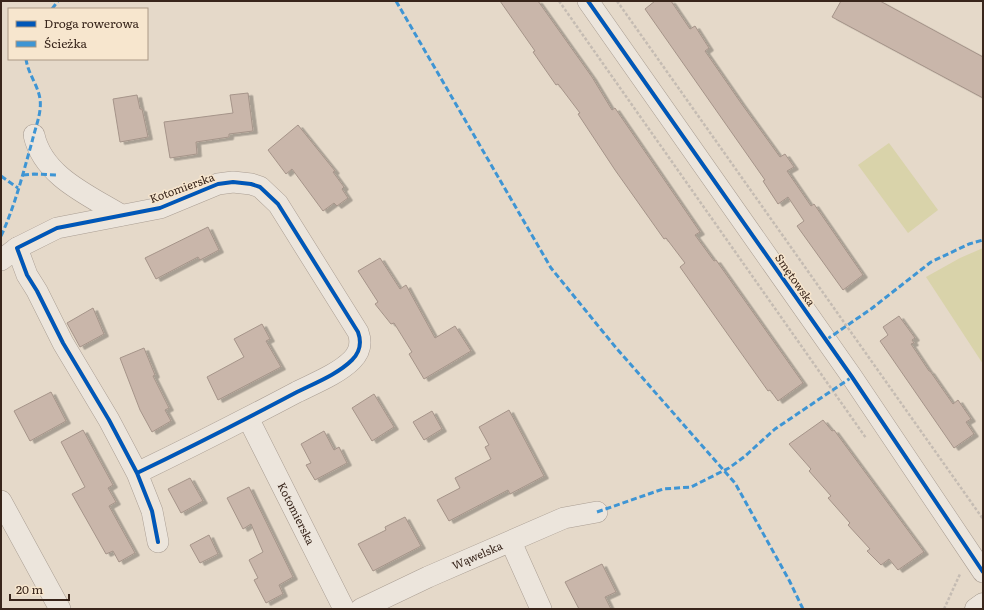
<svg xmlns="http://www.w3.org/2000/svg" width="984" height="610" viewBox="0 0 984 610" font-family="Literata,serif">
  <defs>
    <filter id="shadow"><feDropShadow dx="4.5" dy="2.5" stdDeviation="0" flood-color="#0004"/></filter>
  </defs>
  <rect width="100%" height="100%" fill="#e5d9c9"/>
  <g fill="#d9d3aa">
    <polygon points="889,143 938,210 908,233 858,165"/>
    <polygon points="983,248 983,364 926,277 960,258"/>
  </g>
  <g fill="#c9b6aa" stroke="#a59489" filter="url(#shadow)">
    <polygon points="500,1 538,1 592,77 612,110 615,108 700,232 695,235 714,261 716,260 803,383 778,401 770,390 768,391 680,267 685,263 666,238 664,239 615,170 578,114 580,113 558,84 556,85 533,52 535,51"/>
    <polygon points="655,1 671,1 690,29 695,26 709,48 705,51 741,103 780,157 785,154 794,167 787,171 811,206 814,204 863,275 843,290 797,226 804,221 788,197 778,204 763,181 765,180 645,9"/>
    <polygon points="841,1 880,1 983,57 983,98 832,17"/>
    <polygon points="248,93 253,131 229,134 229,137 196,142 197,154 170,158 164,122 233,113 230,95"/>
    <polygon points="137,95 140,109 142,109 148,137 120,142 113,99"/>
    <polygon points="298,125 335,171 333,172 344,187 342,189 348,198 337,206 334,203 323,211 292,169 286,174 268,150"/>
    <polygon points="208,227 219,250 200,260 198,257 156,279 145,258"/>
    <polygon points="380,258 400,289 406,285 435,338 455,326 471,351 424,379 409,354 412,352 394,323 391,324 375,304 378,302 358,271"/>
    <polygon points="93,308 104,334 80,347 67,323"/>
    <polygon points="899,316 915,338 912,340 914,343 911,344 929,371 930,371 953,404 958,400 971,419 966,422 974,434 954,448 880,341 888,335 883,327"/>
    <polygon points="262,324 270,339 266,341 281,367 218,400 207,377 244,357 234,339"/>
    <polygon points="144,348 155,375 153,376 169,408 165,410 171,421 152,432 140,410 120,358"/>
    <polygon points="51,392 66,421 30,441 14,411"/>
    <polygon points="374,394 394,427 372,441 352,408"/>
    <polygon points="509,410 544,476 510,494 508,490 449,521 437,500 460,488 455,478 491,459 485,447 489,445 479,427"/>
    <polygon points="432,411 442,429 424,440 413,422"/>
    <polygon points="823,420 832,431 834,430 924,552 898,570 889,559 881,565 867,551 870,549 848,525 850,523 828,498 831,496 809,471 811,469 789,444"/>
    <polygon points="83,430 113,485 108,488 116,502 109,506 135,553 119,562 113,551 106,554 72,494 85,487 61,442"/>
    <polygon points="324,431 334,450 339,447 347,463 315,480 306,465 311,463 301,444"/>
    <polygon points="190,478 203,501 181,513 168,489"/>
    <polygon points="249,487 293,577 279,585 283,594 266,603 254,580 258,578 249,560 263,552 251,524 243,529 227,498"/>
    <polygon points="405,517 421,546 373,571 358,544 386,530 385,527"/>
    <polygon points="209,535 218,554 200,563 190,545"/>
    <polygon points="602,564 616,592 605,597 611,609 579,609 565,582"/>
  </g>
  <g fill="none" stroke-linecap="round" stroke-linejoin="round">
    <defs>
      <g id="street">
        <polyline points="588,1 852,377 983,572"/>
        <path d="M34,135C43,176 88,195 121,215"/>
        <polyline points="1,260 17,248"/>
        <path id="s1" d="M248,418L344,609"/>
        <path d="M137,473C191,447 244,420 297,392C315,383 338,374 352,360C360,352 362,343 358,332L278,204L260,187L251,184L233,182L218,184L160,208L57,228L17,248L27,275L37,291L63,343L109,420L137,473L152,511L158,542"/>
        <polyline points="1,501 60,609"/>
        <polyline points="511,542 541,609"/>
        <path id="s2" d="M361,609L428,577L564,518L597,512"/>
      </g>
      <polyline id="secondary" points="976,609 983,604"/>
    </defs>
    <use href="#street" stroke="#aa9e93" stroke-width="22"/>
    <use href="#secondary" stroke="#998e83" stroke-width="23"/>
    <g stroke="#c5bcb3" stroke-width="2.5" stroke-dasharray="3 2" stroke-linecap="butt">
      <polyline points="559,1 866,438"/>
      <polyline points="617,1 983,519"/>
      <polyline points="944,609 960,574"/>
    </g>
    <use href="#street" stroke="#ece5dc" stroke-width="21"/>
    <use href="#secondary" stroke="#ece5dc" stroke-width="22"/>
    <g stroke="#3e95d4" stroke-width="3" stroke-dasharray="6 3" stroke-linecap="butt">
      <polyline points="396,1 551,268 617,349 735,483 789,580 803,609"/>
      <polyline points="52,9 58,1"/>
      <polyline points="23,175 34,174 58,175"/>
      <polyline points="1,176 18,188"/>
      <path d="M1,236C15,206 23,173 32,142C35,128 42,113 40,99C38,85 28,74 26,59"/>
      <polyline points="826,340 871,309 931,262 969,244 983,240"/>
      <polyline points="597,512 663,489 691,487 729,468 744,457 775,429 852,377"/>
    </g>
    <defs>
      <g id="cycleway">
        <polyline points="588,1 852,377 983,572"/>
        <path d="M137,473C191,447 244,420 297,392C315,383 338,374 352,360C360,352 362,343 358,332L278,204L260,187L251,184L233,182L218,184L160,208L57,228L17,248L27,275L37,291L63,343L109,420L137,473L152,511L158,542"/>
      </g>
    </defs>
    <use href="#cycleway" stroke="#f7e6ce" stroke-width="6"/>
    <use href="#cycleway" stroke="#0057b8" stroke-width="4"/>
  </g>
  <g text-anchor="middle" stroke-width="3" stroke-linejoin="round" paint-order="stroke">
    <g font-size="11" fill="#38251b" stroke="#f7e6ce">
      <text transform="translate(182 188) rotate(-20)" y="4">Kotomierska</text>
      <text transform="translate(795 280) rotate(55)" y="4">Smętowska</text>
      <text dy="4" stroke="none"><textPath href="#s1" startOffset="107">Kotomierska</textPath></text>
      <text dy="4" stroke="none"><textPath href="#s2" startOffset="128">Wąwelska</textPath></text>
    </g>
  </g>
  <rect width="984" height="610" fill="none" stroke="#38251b" stroke-width="4"/>
  <rect x="8" y="8" width="140" height="52" fill="#f7e6ce" stroke="#ab9986"/>
  <rect x="16" y="21" width="20" height="6" fill="#0057b8" stroke="#ab9986"/>
  <text x="44" y="28" font-size="12" fill="#38251b">Droga rowerowa</text>
  <rect x="16" y="41" width="20" height="6" fill="#3e95d4" stroke="#ab9986"/>
  <text x="44" y="48" font-size="12" fill="#38251b">Ścieżka</text>
  <path d="M10 594v6h59v-6" fill="none" stroke="#38251b" stroke-width="2"/>
  <text x="16" y="594" font-size="12" fill="#38251b" stroke="#f7e6ce" stroke-width="3" paint-order="stroke">20 m</text>
</svg>
